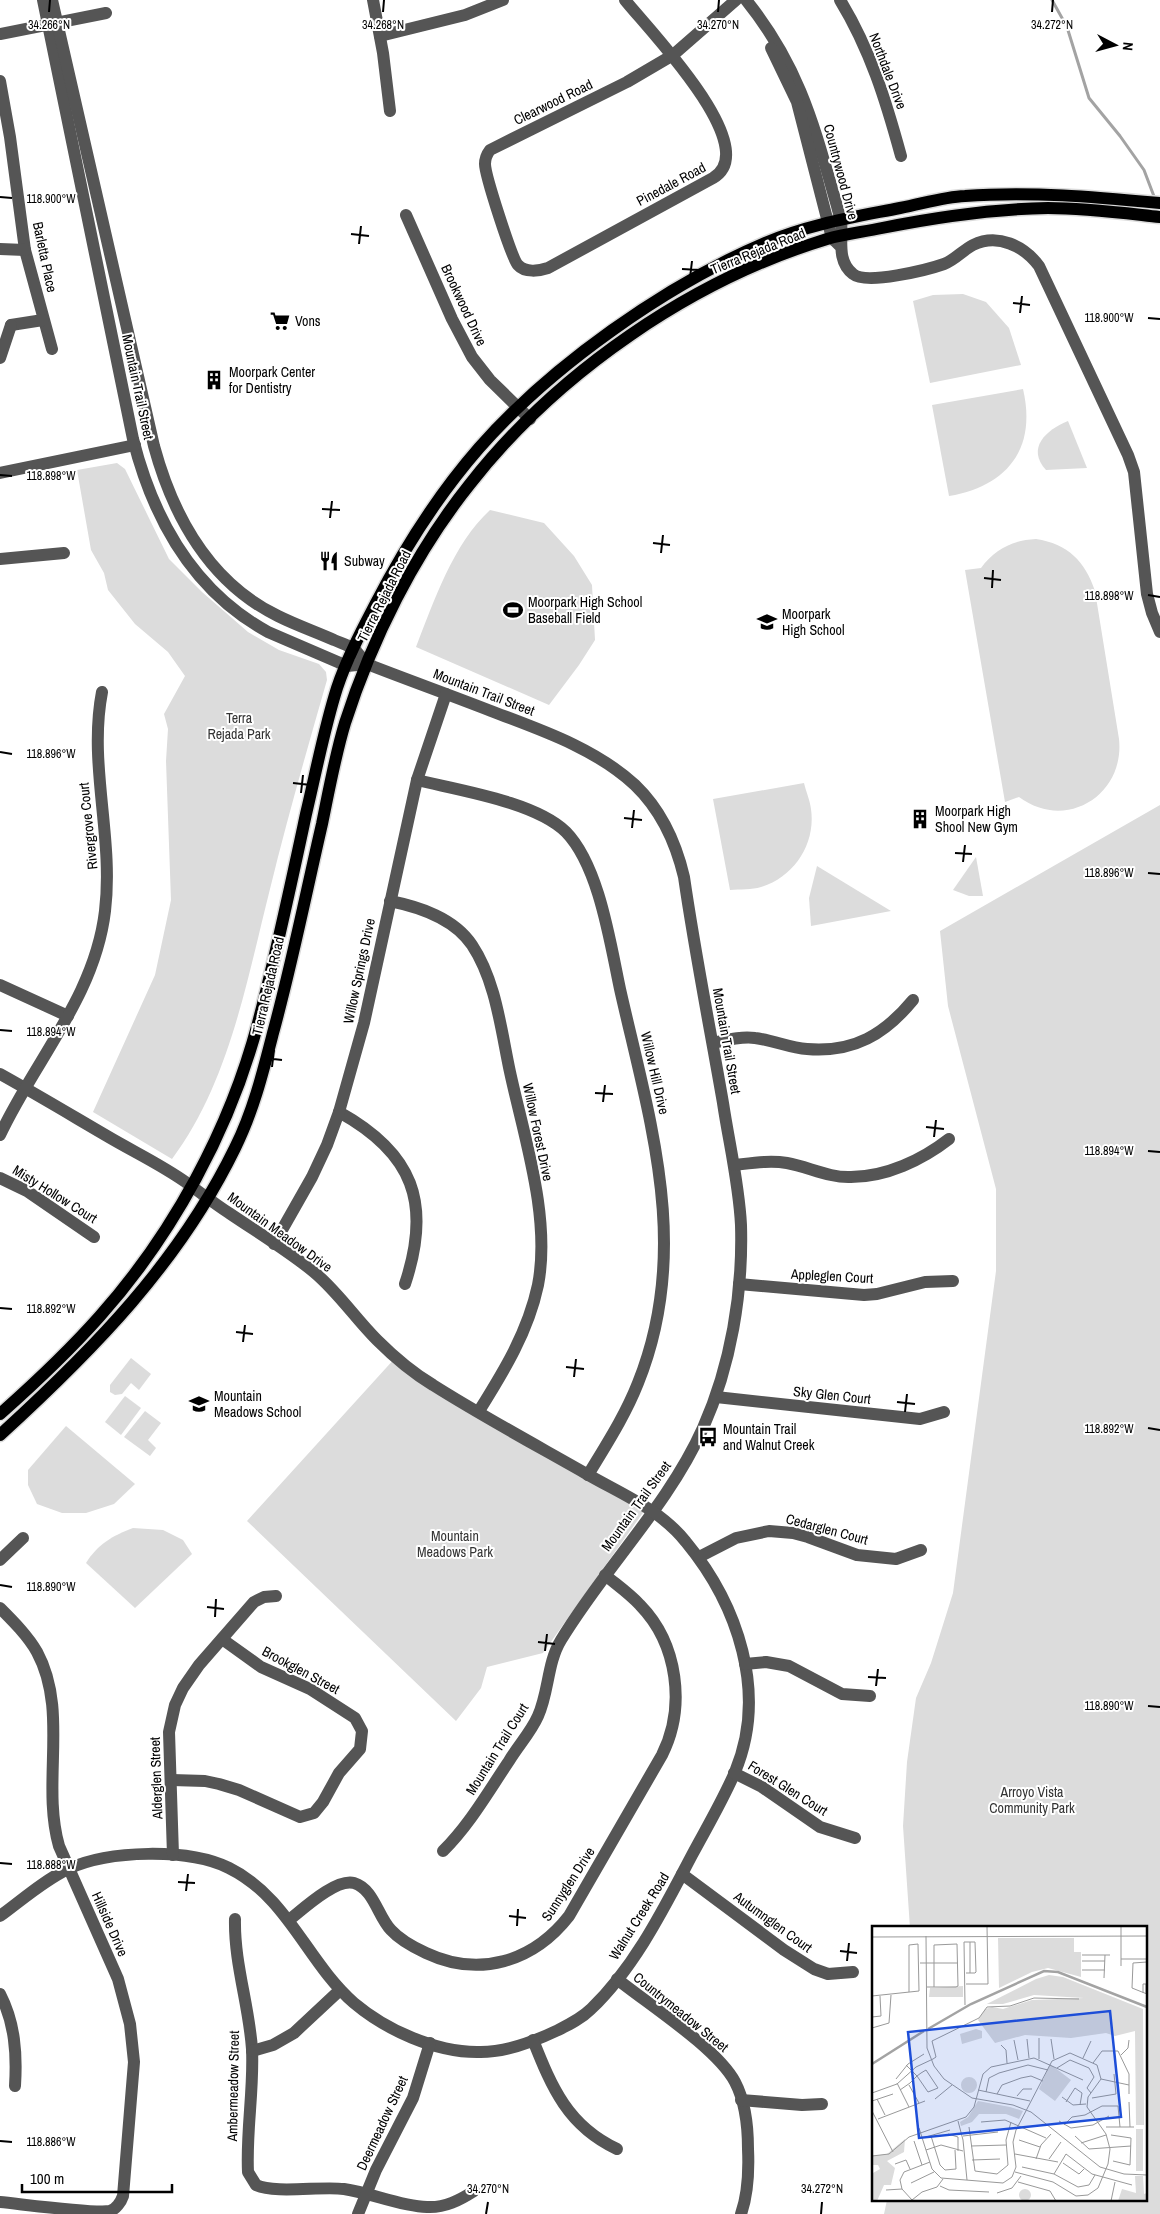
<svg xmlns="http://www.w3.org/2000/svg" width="1160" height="2214" viewBox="0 0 1160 2214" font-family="'Archivo Narrow',sans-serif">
  <rect width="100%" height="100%" fill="#fff"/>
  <g fill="#dcdcdc">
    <polygon points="963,294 986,302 1009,328 1021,365 930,383 913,301 933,295"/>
    <path d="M1023,389C1037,449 1007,486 949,496L932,405Z"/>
    <path d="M1068,421L1087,468L1046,470C1026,448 1046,430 1068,421Z"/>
    <path d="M117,463L125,469L169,559L202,592L248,632L279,650L319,664L326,672L327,680C307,750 287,819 270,889C247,980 229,1083 172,1159L93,1112L155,975L171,900L166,761L168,729L164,714L185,676L168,652L135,624L108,590L104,573L91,550L77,470Z"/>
    <path d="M490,510L544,523L574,556L592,585L595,640L579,665L549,705L416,647C434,601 453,544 490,510Z"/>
    <path d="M1036,539C1068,544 1085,561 1095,591L1119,739C1125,795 1066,832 1019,797L1005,802L965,570L981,568C995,549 1013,540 1036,539Z"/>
    <path d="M804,783C806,792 810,800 811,809C816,844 794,877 761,887C752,890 740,889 730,890L713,799Z"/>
    <polygon points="1160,805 1160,2214 884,2214 887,2200 1146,2200 1146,1928 910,1928 903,1826 907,1762 916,1698 931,1663 953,1593 996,1271 996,1189 948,1006 940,931"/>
    <polygon points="976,857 983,896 969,896 953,890"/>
    <polygon points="817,866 891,911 811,926 809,898"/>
    <polygon points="396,1357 647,1507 543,1653 487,1667 481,1688 456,1721 247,1521"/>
    <polygon points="131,1358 151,1374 139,1390 131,1383 122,1394 115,1395 110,1392 110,1385"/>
    <polygon points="125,1396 141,1408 121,1435 105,1422"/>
    <polygon points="145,1411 161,1423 148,1440 156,1448 150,1456 124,1437"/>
    <polygon points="66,1426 135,1484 114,1504 86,1513 62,1513 37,1504 28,1485 28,1470"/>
    <path d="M133,1528L163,1530L183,1540L192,1554L135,1608L86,1563C98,1544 112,1536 133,1528Z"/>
  </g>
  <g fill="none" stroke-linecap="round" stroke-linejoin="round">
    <polyline stroke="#a3a3a3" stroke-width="3" points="1052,0 1067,27 1089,98 1120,136 1144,170 1155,199"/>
    <defs>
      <g id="major">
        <path d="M0,1414C35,1383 69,1351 100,1316C173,1234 230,1129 258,1023C276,955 291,884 306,814C316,772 324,729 337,688C347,658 362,630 376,603C405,547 438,495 479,448C551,366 666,285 765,243C809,224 855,217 900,208C922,204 943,197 965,196C1030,191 1095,197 1160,203"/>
        <path d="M0,1435C93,1350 179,1263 235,1148C253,1112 263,1072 273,1033C292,964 306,893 322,824C329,790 335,756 345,723C372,639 414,554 470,484C557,373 691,280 827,239C844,234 863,232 882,228C937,217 992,209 1048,208C1086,208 1123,213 1160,217"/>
      </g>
    </defs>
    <use href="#major" stroke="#dbdbdb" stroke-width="15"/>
    <g stroke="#555" stroke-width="12">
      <path d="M43,0L133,439C153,518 193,591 268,632L347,666L367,664C408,680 450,695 491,711C541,730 595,748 635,785C661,810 676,843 684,877C695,953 710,1028 723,1103C729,1143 739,1184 741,1225C743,1293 731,1365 703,1428C668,1506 605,1567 561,1640C547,1663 549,1692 538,1716C531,1732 518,1746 509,1761C488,1792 470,1824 443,1851"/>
      <path d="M52,0L154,446C173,516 210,583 278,616C296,625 316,632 334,640C340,643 350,645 355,650C359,654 363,660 367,664"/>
      <polyline points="373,0 383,53 390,111"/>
      <path d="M625,0C647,28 765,148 713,178L548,268C539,271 525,273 518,265C512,259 485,175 485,164C485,159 487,154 490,150L627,82L673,55L736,0"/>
      <path d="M746,0C800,67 814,126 837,206C838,211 840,216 841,220C843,238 836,261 853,274C866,285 927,270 944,264C955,260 963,250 973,245C998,233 1024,246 1039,266L1128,455L1134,472L1147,594L1152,613L1160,632"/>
      <path d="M840,0C870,49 886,101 901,156"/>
      <polyline points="0,34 106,13"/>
      <polyline points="380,36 465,15 503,0"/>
      <polyline points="771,48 797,102 832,238 839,245"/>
      <polyline points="0,81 10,137 25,250 52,349"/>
      <polyline points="406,215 452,319 472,357 490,380 530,419"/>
      <polyline points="0,249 25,250"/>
      <polyline points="11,325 43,320"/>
      <polyline points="0,358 11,325"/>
      <polyline points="0,473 135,445"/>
      <polyline points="0,559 64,553"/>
      <path d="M417,780C458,790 536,802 566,832C599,866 610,942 620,989C650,1122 692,1249 638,1383C625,1416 606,1445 588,1475"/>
      <path d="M390,901C420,907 454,918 472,945C496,981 501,1030 510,1072C524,1137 551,1218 538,1285C528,1332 504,1371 479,1411"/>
      <polyline points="0,985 68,1016"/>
      <path d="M713,1043C727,1040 741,1036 755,1038C773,1040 790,1048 807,1049C854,1053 885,1034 913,1000"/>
      <path d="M0,1074C36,1094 71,1115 107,1136C134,1152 162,1165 187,1183C201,1193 215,1204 229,1213C257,1232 287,1250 314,1272C338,1292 355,1318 377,1340C393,1356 413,1373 433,1385C482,1416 534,1444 585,1473C621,1494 660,1509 686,1542C738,1605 768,1693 735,1772C723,1800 707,1827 692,1855C664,1908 635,1967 591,2009C581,2019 568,2025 556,2031C533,2042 502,2053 477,2052C435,2052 386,2030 354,2003C307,1962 288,1897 229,1868C188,1848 109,1850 68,1869C43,1881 22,1900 0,1916"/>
      <path d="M339,1112C413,1153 432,1203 405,1284"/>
      <path d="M0,1135C35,1060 95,996 105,911C114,837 88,765 102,692"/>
      <path d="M734,1165C752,1163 770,1160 787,1163C809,1167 829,1178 851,1177C886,1177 922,1160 949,1139"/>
      <polyline points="0,1178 27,1191 94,1237"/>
      <polyline points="274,1244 312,1177 327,1145 339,1112 364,1023 417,780 446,694"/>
      <polyline points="739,1284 864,1295 877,1294 925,1282 953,1281"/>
      <polyline points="716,1397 920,1419 944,1412"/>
      <polyline points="699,1557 736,1538 769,1531 793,1533 808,1537 857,1555 896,1559 921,1550"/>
      <polyline points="0,1560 23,1538"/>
      <path d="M0,1608C13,1621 28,1636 37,1652C69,1711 41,1783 59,1846L118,1979L130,2024L134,2062L123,2196C121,2202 116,2209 110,2211C95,2214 21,2204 0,2202"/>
      <polyline points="745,1664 766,1662 789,1666 842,1694 870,1696"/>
      <polyline points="734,1773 762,1787 820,1827 855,1838"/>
      <polyline points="172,1780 205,1781 219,1784 239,1790 300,1817 314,1813 323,1802 339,1773 360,1749 362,1731 355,1718 310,1689 261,1667 222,1639"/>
      <polyline points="173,1855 169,1732 175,1705 183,1688 199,1665 254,1602 264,1597 276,1596"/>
      <polyline points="682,1874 784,1950 814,1969 828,1974 853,1972"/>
      <path d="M235,1919C234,1963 249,2005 252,2049C254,2090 246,2131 248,2172L256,2185C275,2194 321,2186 344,2189C372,2193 399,2206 427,2207C445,2208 460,2200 474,2191"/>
      <path d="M289,1920C303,1909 336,1878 354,1883C374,1889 378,1917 391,1930C400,1940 413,1947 426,1953C479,1978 533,1962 569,1916L662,1755C686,1707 678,1644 640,1605C630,1594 617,1585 605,1575"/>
      <path d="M617,1979C648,2004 717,2048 735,2082C745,2101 748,2128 748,2149C749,2171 748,2194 741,2214"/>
      <path d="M0,1994C15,2023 17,2054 15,2086"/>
      <path d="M533,2040C552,2088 568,2126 617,2149"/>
      <polyline points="252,2051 273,2045 294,2033 340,1990"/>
      <polyline points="741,2100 802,2105 822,2104"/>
      <polyline points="358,2214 376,2170 413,2098 430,2043"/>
    </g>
    <use href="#major" stroke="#000" stroke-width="12"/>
  </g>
  <path fill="none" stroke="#000" stroke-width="2" d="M49,12L50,0M383,12L384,0M718,12L719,0M1052,12L1053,0M0,197L12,198M351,234L369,236M359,244L361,226M682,269L699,270M690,278L692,261M1013,303L1030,305M1020,313L1022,296M1148,318L1160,319M0,475L12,476M322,509L340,510M330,518L332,501M653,543L670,545M661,553L663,535M984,578L1001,580M992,588L993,570M1148,595L1160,597M0,752L12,754M293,783L311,785M301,793L303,775M624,818L642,820M632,828L634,810M955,853L972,854M963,862L965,845M1148,873L1160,874M0,1030L12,1031M265,1058L282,1060M272,1067L274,1050M595,1093L613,1094M603,1102L605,1085M926,1127L944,1129M934,1137L936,1120M1148,1151L1160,1152M0,1308L12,1309M236,1332L253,1334M243,1342L245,1325M566,1367L584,1369M574,1377L576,1359M897,1402L915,1404M905,1412L907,1394M1148,1428L1160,1430M0,1585L12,1587M207,1607L224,1609M215,1617L216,1599M538,1642L555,1644M545,1651L547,1634M868,1677L886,1678M876,1686L878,1669M1148,1706L1160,1707M0,1863L12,1864M178,1882L195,1883M186,1891L188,1874M509,1916L526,1918M517,1926L518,1909M840,1951L857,1953M847,1961L849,1943M0,2141L12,2142M486,2214L488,2202M821,2214L822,2202"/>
  <defs>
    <symbol id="supermarket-bare" viewBox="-9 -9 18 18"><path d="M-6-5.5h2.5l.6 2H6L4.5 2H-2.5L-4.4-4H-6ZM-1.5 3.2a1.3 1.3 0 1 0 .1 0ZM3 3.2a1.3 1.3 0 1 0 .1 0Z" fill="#000" stroke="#fff" stroke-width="2.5" paint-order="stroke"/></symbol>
    <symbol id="building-bare" viewBox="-9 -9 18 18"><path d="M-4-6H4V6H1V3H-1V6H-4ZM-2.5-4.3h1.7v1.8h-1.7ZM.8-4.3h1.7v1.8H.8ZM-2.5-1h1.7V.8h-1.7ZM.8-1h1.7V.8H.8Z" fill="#000" stroke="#fff" stroke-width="2.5" paint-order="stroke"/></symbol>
    <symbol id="restaurant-bare" viewBox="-9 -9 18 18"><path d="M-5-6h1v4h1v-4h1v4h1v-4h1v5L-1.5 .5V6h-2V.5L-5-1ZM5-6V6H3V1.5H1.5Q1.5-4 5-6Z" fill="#000" stroke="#fff" stroke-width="2.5" paint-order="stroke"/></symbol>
    <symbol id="stadium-bare" viewBox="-9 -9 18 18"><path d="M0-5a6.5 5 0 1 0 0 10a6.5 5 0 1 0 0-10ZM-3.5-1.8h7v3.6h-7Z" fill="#000" stroke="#fff" stroke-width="2.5" paint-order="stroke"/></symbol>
    <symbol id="school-bare" viewBox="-9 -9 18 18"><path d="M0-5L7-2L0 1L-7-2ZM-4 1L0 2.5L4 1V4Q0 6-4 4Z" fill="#000" stroke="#fff" stroke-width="2.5" paint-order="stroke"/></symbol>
    <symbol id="bus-bare" viewBox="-9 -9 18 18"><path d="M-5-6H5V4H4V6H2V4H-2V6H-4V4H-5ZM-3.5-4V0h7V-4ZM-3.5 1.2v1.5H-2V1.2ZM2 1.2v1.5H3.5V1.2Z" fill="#000" stroke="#fff" stroke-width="2.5" paint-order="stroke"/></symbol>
  </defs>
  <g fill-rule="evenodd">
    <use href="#supermarket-bare" x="266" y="307" width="28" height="28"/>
    <use href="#building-bare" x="200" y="366" width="28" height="28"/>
    <use href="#restaurant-bare" x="315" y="547" width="28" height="28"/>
    <use href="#stadium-bare" x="499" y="596" width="28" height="28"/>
    <use href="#school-bare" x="753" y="608" width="28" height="28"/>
    <use href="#building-bare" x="906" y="805" width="28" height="28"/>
    <use href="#school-bare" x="185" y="1390" width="28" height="28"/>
    <use href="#bus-bare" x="694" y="1423" width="28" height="28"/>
  </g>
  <g text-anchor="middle" stroke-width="4" stroke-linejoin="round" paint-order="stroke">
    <g font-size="14" fill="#000" stroke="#fff">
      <text transform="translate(888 71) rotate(69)" y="5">Northdale Drive</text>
      <text transform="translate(553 102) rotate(-26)" y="5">Clearwood Road</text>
      <text transform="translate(841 172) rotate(75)" y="5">Countrywood Drive</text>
      <text transform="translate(671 184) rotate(-28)" y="5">Pinedale Road</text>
      <text transform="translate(758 251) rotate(-22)" y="5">Tierra Rejada Road</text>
      <text transform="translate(45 257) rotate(78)" y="5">Barletta Place</text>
      <text transform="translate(464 305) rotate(65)" y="5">Brookwood Drive</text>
      <text transform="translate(138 387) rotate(78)" y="5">Mountain Trail Street</text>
      <text transform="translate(384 596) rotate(-63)" y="5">Tierra Rejada Road</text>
      <text transform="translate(484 692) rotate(21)" y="5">Mountain Trail Street</text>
      <text transform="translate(88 826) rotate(-96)" y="5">Rivergrove Court</text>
      <text transform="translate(359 971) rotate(-78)" y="5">Willow Springs Drive</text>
      <text transform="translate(268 986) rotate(-77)" y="5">Tierra Rejada Road</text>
      <text transform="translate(727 1041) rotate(80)" y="5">Mountain Trail Street</text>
      <text transform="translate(655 1073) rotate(77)" y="5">Willow Hill Drive</text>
      <text transform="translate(538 1132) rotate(78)" y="5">Willow Forest Drive</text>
      <text transform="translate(55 1194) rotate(32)" y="5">Misty Hollow Court</text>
      <text transform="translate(280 1232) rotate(36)" y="5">Mountain Meadow Drive</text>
      <text transform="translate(832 1276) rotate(3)" y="5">Appleglen Court</text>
      <text transform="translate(832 1395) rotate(6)" y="5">Sky Glen Court</text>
      <text transform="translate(636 1506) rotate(-54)" y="5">Mountain Trail Street</text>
      <text transform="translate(827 1529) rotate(15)" y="5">Cedarglen Court</text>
      <text transform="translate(301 1670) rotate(28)" y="5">Brookglen Street</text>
      <text transform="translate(497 1749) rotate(-58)" y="5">Mountain Trail Court</text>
      <text transform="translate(156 1778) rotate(-92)" y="5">Alderglen Street</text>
      <text transform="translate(788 1788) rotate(32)" y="5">Forest Glen Court</text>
      <text transform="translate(568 1884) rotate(-57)" y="5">Sunnyglen Drive</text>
      <text transform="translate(639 1916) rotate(-58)" y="5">Walnut Creek Road</text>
      <text transform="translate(773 1922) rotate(36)" y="5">Autumnglen Court</text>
      <text transform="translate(110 1924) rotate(66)" y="5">Hillside Drive</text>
      <text transform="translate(681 2012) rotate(39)" y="5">Countrymeadow Street</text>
      <text transform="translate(233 2086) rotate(-89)" y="5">Ambermeadow Street</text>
      <text transform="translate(382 2123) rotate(-65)" y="5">Deermeadow Street</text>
    </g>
    <g font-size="14" fill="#000" stroke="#fff" text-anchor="start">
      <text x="295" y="326">Vons</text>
      <text x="229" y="377">Moorpark Center<tspan x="229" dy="16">for Dentistry</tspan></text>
      <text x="344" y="566">Subway</text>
      <text x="528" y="607">Moorpark High School<tspan x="528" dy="16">Baseball Field</tspan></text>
      <text x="782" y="619">Moorpark<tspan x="782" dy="16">High School</tspan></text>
      <text x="935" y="816">Moorpark High<tspan x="935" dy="16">Shool New Gym</tspan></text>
      <text x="214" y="1401">Mountain<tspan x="214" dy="16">Meadows School</tspan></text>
      <text x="723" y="1434">Mountain Trail<tspan x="723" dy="16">and Walnut Creek</tspan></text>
    </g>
    <g font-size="14" fill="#333" stroke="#fff">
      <text x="239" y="723">Terra<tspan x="239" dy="16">Rejada Park</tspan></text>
      <text x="455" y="1541">Mountain<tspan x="455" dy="16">Meadows Park</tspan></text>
      <text x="1032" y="1797">Arroyo Vista<tspan x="1032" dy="16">Community Park</tspan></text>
    </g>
  </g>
  <g transform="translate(872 1926)">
    <rect width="275" height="275" fill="#fff"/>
    <path d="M126,12H202V26H209V51L176,42L160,46L127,62ZM177,49L191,51L271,83L272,199H264L263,105L243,110L234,107L199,112L153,109L123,117L106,94L113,83L120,81L131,83L160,74L212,72L162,69L131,78H115L95,88L164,53ZM91,60V71H57L58,62ZM104,103L110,105V112L90,118L88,108ZM178,138L199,154L183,175L167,163ZM89 159a8 8 0 1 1 16 0a8 8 0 1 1-16 0ZM106,175L138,181L151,185L147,193L134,188H107L100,196L89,200L88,196L96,191ZM264,203H271V245H264ZM33,213L32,226L15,235L23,242L19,259H12L5,275H0L1,247L8,243L6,239H0V230L15,228ZM263,250H271L272,268L275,267V275H246L250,263L264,267ZM147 269a6 6 0 1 1 12 0a6 6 0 1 1-12 0Z" fill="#dcdcdc"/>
    <path fill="none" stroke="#a3a3a3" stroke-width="2.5" d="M56,103L99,78L172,45L186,46L275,81M0,138L52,105"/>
    <path fill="none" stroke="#999" stroke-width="1" d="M249,0V40M54,10L55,122L62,140L72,153L100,172L141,179L159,186L228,241L252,248L275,249M0,11L275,10M210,29H238M249,33H275M210,35H233M275,36L261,37L260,62L275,68M48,37H86M210,44H233M94,47H103L104,46L103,16H98V47M232,52L233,29M94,58H116L115,0M55,61H84L86,60L85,18L62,19V61M271,67V58H274V68M0,70L47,65L46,18L37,19V66M93,79L92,16H98M0,91L9,90L8,70M0,102L17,97L19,69M167,112V133M155,113L157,132M179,113L182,133M142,114L146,134M129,119L134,124L135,137M249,129L256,122L257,114M211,132L219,115M61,133L64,131L60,115L107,92L115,81L138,80L162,72L207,73M221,137L230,125H246L257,148V168M185,142L198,134L217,142L222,151L215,162L219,167M24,153L36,138L52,128M229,153L257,159M25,157L37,181M37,159L47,177M28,164L38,157L45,150L49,147L54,144L66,162L56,166L45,150L34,139M106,164L158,175M114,166L117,152L127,147L156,139L176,144M0,167L25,158L44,141L61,133M125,168L130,159L149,152L159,150L171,155M145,170L151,163H160M190,171L201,179L214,178M220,172L244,168L242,148M5,173L13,189M63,173L80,159M0,175L21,168M194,176L203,162L210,167L208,179M257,176L258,201M0,185L21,226M6,193L53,175M86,195L91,214L95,254M187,195L199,202L221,199L237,190M109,196L133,194L174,212M192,199L200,191L213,189L230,180H246L248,201M97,201L103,245L125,248L136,239L134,214L139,196M234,201H262M47,202L60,243L69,252L131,257L140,251L144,241L141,216L144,204L180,135L198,127L225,139L229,153L216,171L215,181L234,208L238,223L236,238L226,262L216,269L204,270L181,256L143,246M76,208L86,211V225M239,209L259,212L258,239L241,235M59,210L68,239L73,244L84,243L83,224M91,210L126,206M203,210L217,223L259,220M54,211L78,204M147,214L168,221M42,215L50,239M209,217L234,209M99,220L134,219M54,224L69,219L91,225M143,228L186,236M0,230L17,228L37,211L94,191L102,181L111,148L119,141L162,132L211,154M164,233L169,219L179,208M177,233L189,216M100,234L128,233M58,236L32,246L28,254L30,263L40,274L50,266L65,261L71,253M191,237L207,248L212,243M23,238L34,234L38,243M150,241L182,248L206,261L217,259L223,249M182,248L194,228L220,248L260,259M146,256L178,265L184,275M39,257L62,246M68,260L77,264L117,266M14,264L30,263M125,267L140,262L149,250M239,275L243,256"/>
    <path fill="#1d4ed8" fill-opacity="0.15" stroke="#1d4ed8" stroke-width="2.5" d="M238,85L249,191L47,212L36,106Z"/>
    <rect width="275" height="275" fill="none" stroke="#000" stroke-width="2.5"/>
  </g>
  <g font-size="12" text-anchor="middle" fill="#000" stroke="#fff" stroke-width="4" stroke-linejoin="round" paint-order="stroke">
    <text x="49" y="29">34.266°N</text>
    <text x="383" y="29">34.268°N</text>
    <text x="718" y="29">34.270°N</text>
    <text x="1052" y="29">34.272°N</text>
    <text x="51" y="203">118.900°W</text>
    <text x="1109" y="322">118.900°W</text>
    <text x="51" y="480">118.898°W</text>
    <text x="1109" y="600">118.898°W</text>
    <text x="51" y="758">118.896°W</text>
    <text x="1109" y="877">118.896°W</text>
    <text x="51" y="1036">118.894°W</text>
    <text x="1109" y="1155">118.894°W</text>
    <text x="51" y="1313">118.892°W</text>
    <text x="1109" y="1433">118.892°W</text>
    <text x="51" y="1591">118.890°W</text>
    <text x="1109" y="1710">118.890°W</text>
    <text x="51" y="1869">118.888°W</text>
    <text x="51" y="2146">118.886°W</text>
    <text x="488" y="2193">34.270°N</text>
    <text x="822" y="2193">34.272°N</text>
  </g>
  <g transform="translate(1115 45) rotate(96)" stroke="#ffffff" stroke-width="4" paint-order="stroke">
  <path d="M0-4L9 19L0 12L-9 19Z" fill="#000000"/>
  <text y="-8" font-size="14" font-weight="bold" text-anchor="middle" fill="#000000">N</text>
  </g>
  <path d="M22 2184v8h150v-8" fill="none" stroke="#000000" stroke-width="2.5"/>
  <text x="30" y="2184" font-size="15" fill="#000000" stroke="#ffffff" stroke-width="4" paint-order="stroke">100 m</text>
</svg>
